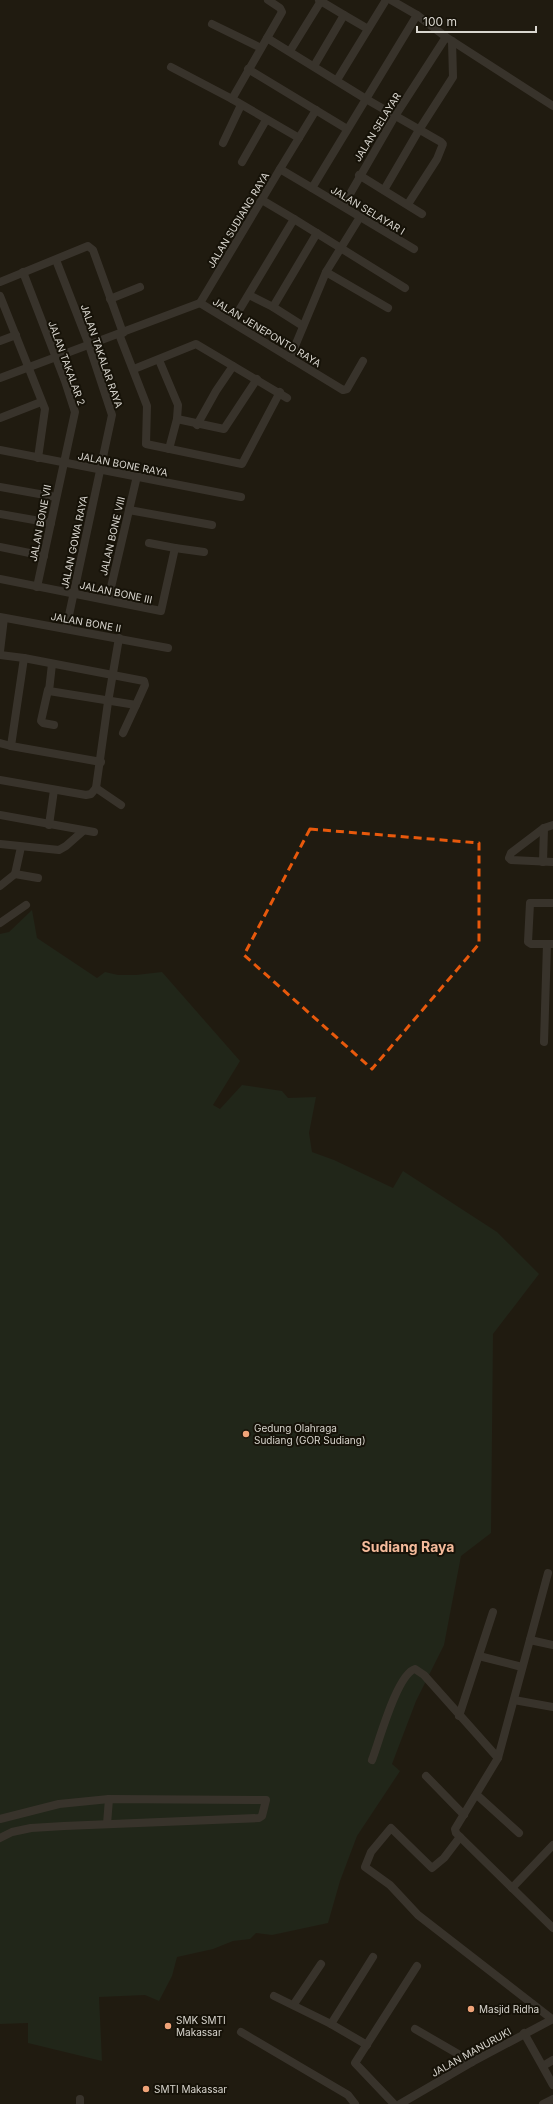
<svg xmlns="http://www.w3.org/2000/svg" width="553" height="2104" viewBox="0 0 553 2104" font-family="Inter,sans-serif">
  <rect width="100%" height="100%" fill="#201b11"/>
  <polygon fill="#233324" points="32,910 37,938 97,978 105,972 118,975 136,975 162,972 240,1061 213,1105 220,1109 242,1085 282,1091 288,1098 316,1097 309,1133 312,1152 334,1160 393,1188 403,1171 497,1232 539,1274 493,1334 491,1533 461,1556 444,1645 416,1701 392,1764 400,1771 357,1836 340,1881 328,1923 272,1935 256,1933 250,1939 233,1941 213,1949 177,1957 172,1976 159,2001 145,1995 99,1997 102,2061 28,2043 28,2023 0,2024 0,934 9,932"/>
  <g fill="none" stroke-linecap="round" stroke-linejoin="round">
    <g stroke="#56514d" stroke-width="8">
      <polyline points="344,15 368,29"/>
      <polyline points="417,15 446,37 553,106"/>
      <polyline points="212,24 261,48"/>
      <polyline points="267,38 366,99 441,142 443,144 437,159 408,204"/>
      <polyline points="290,51 321,1"/>
      <polyline points="314,66 344,15 319,0"/>
      <polyline points="171,67 232,99 299,138"/>
      <polyline points="248,69 347,129"/>
      <polyline points="337,80 386,0"/>
      <polyline points="232,99 282,12 280,8 268,0"/>
      <polyline points="223,143 241,105"/>
      <polyline points="242,162 266,120"/>
      <polyline points="280,169 316,110"/>
      <polyline points="359,175 422,214"/>
      <polyline points="312,188 414,249"/>
      <polyline points="384,190 419,130 453,77 452,41"/>
      <polyline points="343,206 395,116 446,37"/>
      <polyline points="294,219 405,288"/>
      <polyline points="56,260 89,345 112,415 66,629"/>
      <polyline points="23,272 65,381 75,412 37,587"/>
      <polyline points="326,272 388,308"/>
      <polyline points="0,282 88,246 93,250 123,333"/>
      <polyline points="249,295 273,307 317,233"/>
      <polyline points="0,296 45,409 38,458"/>
      <polyline points="110,299 140,287"/>
      <polyline points="200,303 343,390 347,389 363,361"/>
      <polyline points="273,307 303,326"/>
      <polyline points="232,322 294,219 262,200"/>
      <polyline points="119,334 147,406 146,444 242,464 280,392"/>
      <polyline points="0,341 16,335"/>
      <polyline points="290,358 326,272 360,217"/>
      <polyline points="159,360 178,405 177,419 169,449"/>
      <polyline points="134,369 196,344 287,398"/>
      <polyline points="0,378 200,303 280,169 312,188 417,15 391,0"/>
      <polyline points="0,418 41,402"/>
      <polyline points="177,419 224,429 257,379"/>
      <polyline points="197,425 216,391 233,366"/>
      <polyline points="0,450 241,497"/>
      <polyline points="0,487 56,497"/>
      <polyline points="129,510 212,525"/>
      <polyline points="0,514 51,523"/>
      <polyline points="0,547 44,556"/>
      <polyline points="175,548 204,552"/>
      <polyline points="0,579 161,611 175,548 149,543"/>
      <polyline points="108,600 137,476"/>
      <polyline points="0,617 168,648"/>
      <polyline points="0,651 4,618"/>
      <polyline points="0,655 24,658 11,746 101,762"/>
      <polyline points="24,658 144,681 145,685 136,705"/>
      <polyline points="52,664 49,691 136,705 123,733"/>
      <polyline points="48,690 41,721 43,723 54,725"/>
      <polyline points="0,743 11,746"/>
      <polyline points="0,780 86,795 91,794 96,788 108,702 119,638"/>
      <polyline points="96,788 121,805"/>
      <polyline points="0,815 94,832"/>
      <polyline points="49,825 54,790"/>
      <polyline points="553,825 544,828 511,853 509,858 511,860 553,862"/>
      <polyline points="0,844 59,850 66,846 83,831"/>
      <polyline points="543,862 544,828"/>
      <polyline points="15,874 38,878"/>
      <polyline points="0,886 15,874 21,847"/>
      <polyline points="553,903 530,903 528,942 531,944 553,944"/>
      <polyline points="0,923 26,905"/>
      <polyline points="544,1042 547,944"/>
      <polyline points="548,1573 498,1758 455,1829 456,1833 553,1928"/>
      <polyline points="530,1640 553,1645"/>
      <polyline points="479,1656 522,1667"/>
      <polyline points="514,1700 553,1707"/>
      <polyline points="459,1716 493,1612"/>
      <path d="M372,1760C379,1742 397,1674 415,1669L424,1675L498,1758"/>
      <polyline points="426,1776 464,1815"/>
      <polyline points="477,1795 519,1833"/>
      <polyline points="0,1819 59,1804 109,1799 266,1800 262,1816 259,1818 64,1826 31,1828 12,1832 0,1838"/>
      <polyline points="107,1824 109,1799"/>
      <polyline points="460,1837 444,1858 432,1868 391,1828 371,1852 365,1867 390,1885 418,1915 552,2019"/>
      <polyline points="512,1888 553,1845"/>
      <polyline points="274,1996 331,2024 367,2045"/>
      <polyline points="294,2004 321,1964"/>
      <polyline points="331,2024 373,1957"/>
      <polyline points="415,2029 472,2062"/>
      <polyline points="241,2032 348,2095 355,2104"/>
      <polyline points="524,2033 553,2085"/>
      <polyline points="543,2066 553,2060"/>
      <polyline points="80,2099 80,2104"/>
      <polyline points="394,2104 355,2063 417,1966"/>
      <polyline points="400,2104 472,2062 553,2019"/>
      <polyline points="543,2104 553,2099"/>
    </g>
  </g>
  <path d="M0 0H553V2104H0ZM310,829L479,843V944L372,1069L244,955Z" fill="#201b11" fill-opacity=".55" fill-rule="evenodd"/>
  <path fill="none" stroke="#e8590c" stroke-width="3" stroke-dasharray="8 5" stroke-linejoin="round" d="M310,829L479,843V944L372,1069L244,955Z"/>
  <g fill="#efa378" stroke="#161208" stroke-width="1.5">
    <circle cx="246" cy="1434" r="4"/>
    <circle cx="471" cy="2009" r="4"/>
    <circle cx="168" cy="2026" r="4"/>
    <circle cx="146" cy="2089" r="4"/>
  </g>
  <g text-anchor="middle" stroke-width="4" stroke-linejoin="round" paint-order="stroke">
    <g font-size="10" fill="#d9d6cf" stroke="#161208">
      <text transform="translate(377 127) rotate(-58)" y="4">JALAN SELAYAR</text>
      <text transform="translate(368 210) rotate(31)" y="4">JALAN SELAYAR I</text>
      <text transform="translate(238 220) rotate(-59)" y="4">JALAN SUDIANG RAYA</text>
      <text transform="translate(267 332) rotate(31)" y="4">JALAN JENEPONTO RAYA</text>
      <text transform="translate(102 356) rotate(71)" y="4">JALAN TAKALAR RAYA</text>
      <text transform="translate(67 363) rotate(70)" y="4">JALAN TAKALAR 2</text>
      <text transform="translate(123 464) rotate(11)" y="4">JALAN BONE RAYA</text>
      <text transform="translate(40 523) rotate(-79)" y="4">JALAN BONE VII</text>
      <text transform="translate(112 536) rotate(-77)" y="4">JALAN BONE VIII</text>
      <text transform="translate(74 542) rotate(-78)" y="4">JALAN GOWA RAYA</text>
      <text transform="translate(116 592) rotate(12)" y="4">JALAN BONE III</text>
      <text transform="translate(86 622) rotate(10)" y="4">JALAN BONE II</text>
      <text transform="translate(471 2052) rotate(-29)" y="4">JALAN MANURUKI</text>
    </g>
    <g font-size="10" fill="#d9d6cf" stroke="#161208" text-anchor="start">
      <text x="254" y="1432">Gedung Olahraga<tspan x="254" dy="12">Sudiang (GOR Sudiang)</tspan></text>
      <text x="479" y="2013">Masjid Ridha</text>
      <text x="176" y="2024">SMK SMTI<tspan x="176" dy="12">Makassar</tspan></text>
      <text x="154" y="2093">SMTI Makassar</text>
    </g>
    <g font-size="14" font-weight="bold" fill="#f5bb9b" stroke="#161208">
      <text x="408" y="1552">Sudiang Raya</text>
    </g>
  </g>
  <path d="M417 26v6h119v-6" fill="none" stroke="#d9d6cf" stroke-width="2"/>
  <text x="423" y="26" font-size="12" fill="#d9d6cf" stroke="#161208" stroke-width="3" paint-order="stroke">100 m</text>
</svg>
